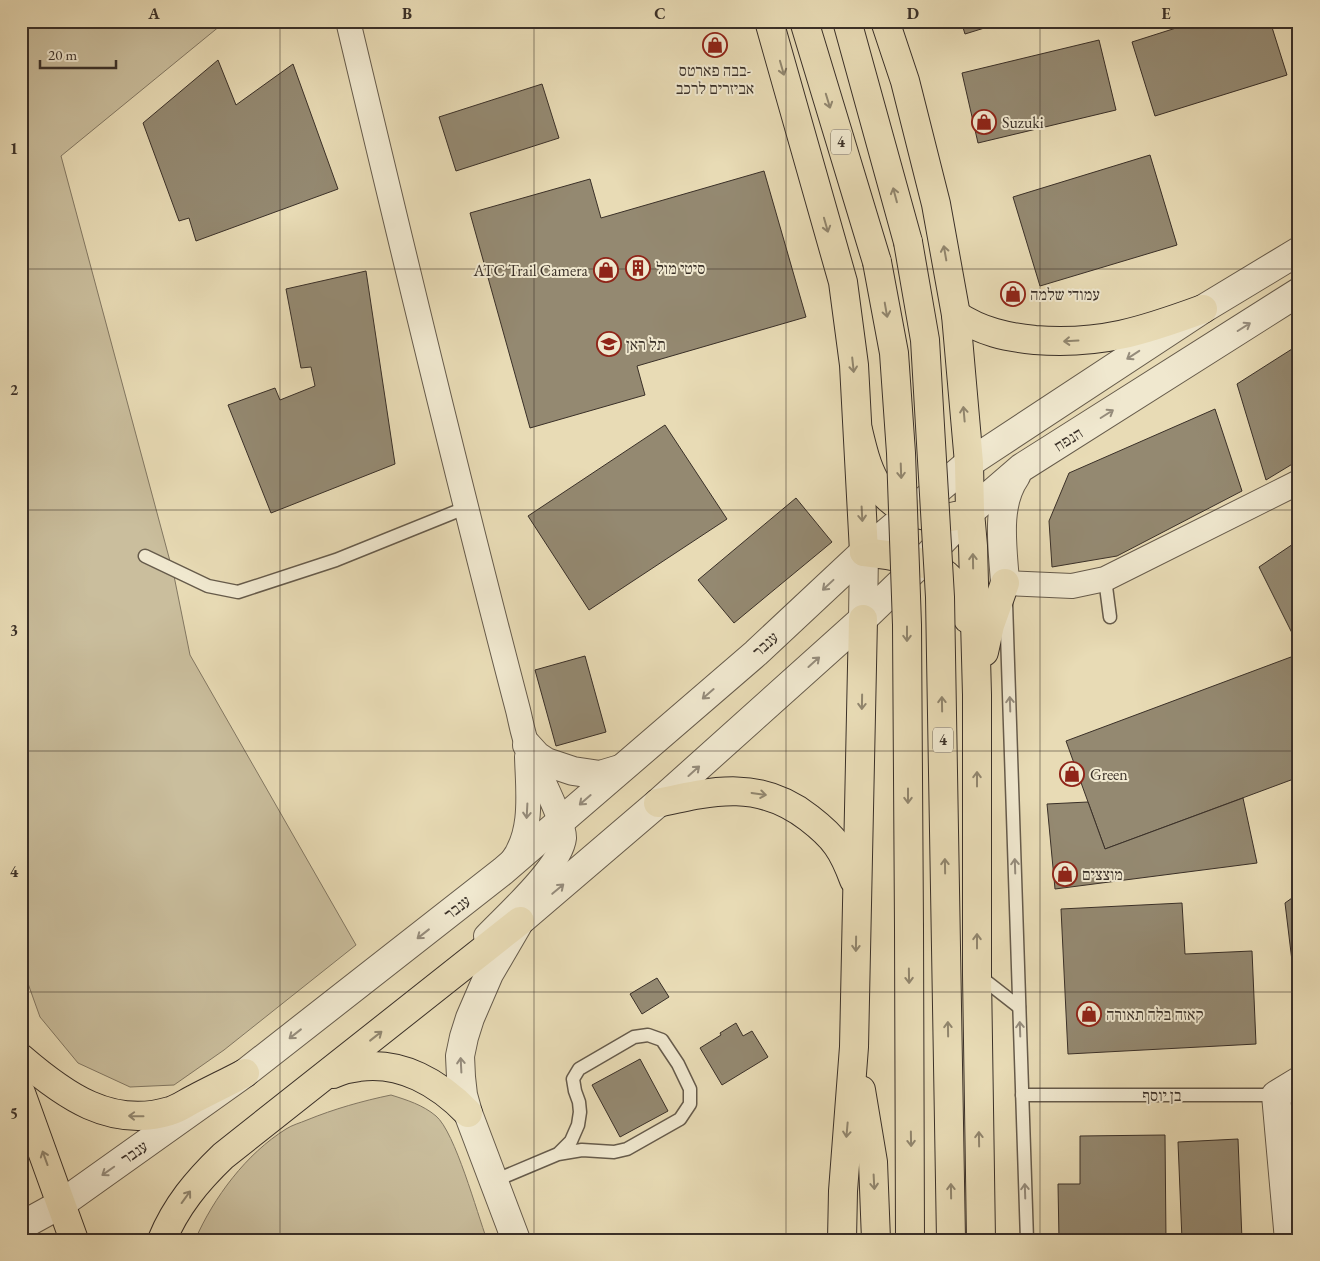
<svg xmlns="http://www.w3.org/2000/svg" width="1320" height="1261" viewBox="0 0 1320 1261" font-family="'EB Garamond','Frank Ruhl Libre',serif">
  <rect width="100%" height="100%" fill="#e8dbb5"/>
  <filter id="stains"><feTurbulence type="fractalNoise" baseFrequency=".004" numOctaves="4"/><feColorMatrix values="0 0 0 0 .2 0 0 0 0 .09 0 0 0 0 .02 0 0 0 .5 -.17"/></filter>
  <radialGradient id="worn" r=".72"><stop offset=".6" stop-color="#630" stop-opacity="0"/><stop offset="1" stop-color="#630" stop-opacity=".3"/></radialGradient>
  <g fill="#cabe9d" stroke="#827762">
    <polygon points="21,21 226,21 61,156 174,576 190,655 356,945 224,1050 174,1085 130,1087 78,1063 40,1017 21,964"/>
    <path d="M391,1095C407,1100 423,1105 436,1116C455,1132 477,1213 487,1240H195C214,1197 246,1154 286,1129C292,1125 300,1123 307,1120C334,1109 362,1101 391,1095Z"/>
  </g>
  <g fill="#948971" stroke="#3a3028">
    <polygon points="961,21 1007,21 965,34"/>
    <polygon points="1198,21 1270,21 1287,75 1155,116 1132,42"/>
    <polygon points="1099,40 1116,110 978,143 962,73"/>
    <polygon points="218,60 236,105 293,64 338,189 196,241 189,218 179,221 143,123"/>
    <polygon points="542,84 559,138 456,171 439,117"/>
    <polygon points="1150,155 1177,245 1040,286 1013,197"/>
    <polygon points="764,171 806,317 637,366 645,395 530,428 470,213 590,179 601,218"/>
    <polygon points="366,271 395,464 271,513 228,405 275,388 280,400 315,386 311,367 301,368 286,289"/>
    <polygon points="1292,349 1299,384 1299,460 1266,480 1237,384"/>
    <polygon points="1215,409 1242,491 1117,556 1052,567 1049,521 1069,473"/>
    <polygon points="665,425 727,519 589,610 528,516"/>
    <polygon points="796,498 832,542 734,623 698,580"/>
    <polygon points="1299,540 1299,633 1293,635 1259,567"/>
    <polygon points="1299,654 1299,777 1105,849 1066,741"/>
    <polygon points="585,656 606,732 556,746 535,670"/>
    <polygon points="1243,798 1257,863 1055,889 1047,804 1088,802 1105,849"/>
    <polygon points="1299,893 1299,1019 1285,903"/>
    <polygon points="1182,903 1185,954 1252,951 1256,1044 1068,1054 1061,909"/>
    <polygon points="657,978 669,997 642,1014 630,994"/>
    <polygon points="736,1023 743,1036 752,1031 768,1057 722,1085 700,1048 721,1035 720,1033"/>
    <polygon points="640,1059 668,1111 620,1137 592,1085"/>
    <polygon points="1165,1135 1166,1240 1059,1240 1058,1184 1080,1184 1080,1136"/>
    <polygon points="1238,1139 1242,1240 1182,1240 1178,1142"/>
  </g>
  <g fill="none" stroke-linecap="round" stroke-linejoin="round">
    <defs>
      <g id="service">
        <polyline points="145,556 208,586 238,592 336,560 465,508"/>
        <polyline points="1105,579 1110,617"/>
        <polyline points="1006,603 1027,1240"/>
        <polyline points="978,975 1019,1007"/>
        <polyline points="1022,1095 1276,1095"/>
        <polyline points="494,1181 558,1154 582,1150 614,1152 627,1149 680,1119 690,1104 690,1089 678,1064 662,1040 648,1035 634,1037 579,1069 573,1079 575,1091 579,1102 580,1112 578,1125 571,1141 558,1154"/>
      </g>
      <g id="minor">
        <path d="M348,21C403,251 458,481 518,710C521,722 523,736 528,747C535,766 565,822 564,838C561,866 506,915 486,936"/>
        <polyline points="1005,583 1072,586 1105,579 1299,482"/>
        <path d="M511,862C534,833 528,791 527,757"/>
      </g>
      <g id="tertiary">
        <path d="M1005,583C1003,548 995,506 1016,476"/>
        <polyline points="863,619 864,552"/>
        <polyline points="527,745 537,756 546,762 573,771 600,775 620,769"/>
        <polyline points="21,1226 61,1204 245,1073 503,871 756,653 864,552 969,463 1203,309 1299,251"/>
        <polyline points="516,1240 468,1113 463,1095 461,1077 460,1056 464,1037 470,1018 489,974 520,921 658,803 863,619 920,564 970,512 1021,468 1299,292"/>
        <polyline points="1289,1240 1276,1095 1299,1081"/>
      </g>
      <g id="primary">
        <polyline points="970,512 973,546 977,695 977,975 981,1240"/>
        <path d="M864,552C884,554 931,561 946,575C959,586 964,603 968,619"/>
        <polyline points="984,652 990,625 1005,583"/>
      </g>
      <g id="trunk">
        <polyline points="769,21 843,282 854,365 864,552"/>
        <polyline points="804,21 877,262"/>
        <polyline points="847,21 908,242"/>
        <path d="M956,315C982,332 1006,337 1035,340C1101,345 1143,331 1203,309"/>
        <path d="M858,430C867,468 875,501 917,514C937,519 951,519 970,512L969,463L956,315L936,204L905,81L885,21"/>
        <path d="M658,803C715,790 760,780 809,818C835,838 843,850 854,880"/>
        <polyline points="909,928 910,1240"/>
        <path d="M21,1058C64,1095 111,1129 170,1111C178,1109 186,1103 194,1099C211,1090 228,1082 245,1073"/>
        <path d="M333,1074C341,1070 350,1068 359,1067C401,1061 439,1083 468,1113"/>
        <polyline points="861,1090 873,1162 876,1240"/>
        <polyline points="21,1093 74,1240"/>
        <path d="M162,1240C176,1206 197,1181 223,1156L520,921"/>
        <polyline points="842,1240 843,1191 854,1047 863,619"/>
      </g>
    </defs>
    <use href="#service" stroke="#665b4b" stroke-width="15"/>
    <use href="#minor" stroke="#665b4b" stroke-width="26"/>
    <use href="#tertiary" stroke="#665b4b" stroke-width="30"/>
    <use href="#primary" stroke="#3a3028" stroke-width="30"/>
    <use href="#trunk" stroke="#3a3028" stroke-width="30"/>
    <use href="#service" stroke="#f0e8cf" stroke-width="12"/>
    <use href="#minor" stroke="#f0e8cf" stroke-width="24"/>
    <use href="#tertiary" stroke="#f0e8cf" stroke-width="28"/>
    <use href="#primary" stroke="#e8dbb5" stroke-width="28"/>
    <use href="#trunk" stroke="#e8dbb5" stroke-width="28"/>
    <defs>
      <g id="trunk-bridge">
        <polyline points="908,242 925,340 940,597 951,1240"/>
        <polyline points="877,262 894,353 901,453 907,625 909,928"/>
      </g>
    </defs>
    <use href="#trunk-bridge" stroke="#3a3028" stroke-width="30" stroke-linecap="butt"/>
    <use href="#trunk-bridge" stroke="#e8dbb5" stroke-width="28"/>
  </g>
  <defs><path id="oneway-shaft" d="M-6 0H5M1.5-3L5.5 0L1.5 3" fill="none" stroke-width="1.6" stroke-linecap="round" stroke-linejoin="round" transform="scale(1.25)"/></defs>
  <g stroke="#91866e">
    <use href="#oneway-shaft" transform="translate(782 68) rotate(74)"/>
    <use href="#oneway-shaft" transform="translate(828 101) rotate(73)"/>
    <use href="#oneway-shaft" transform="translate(895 195) rotate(-105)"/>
    <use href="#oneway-shaft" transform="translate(826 225) rotate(74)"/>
    <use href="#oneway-shaft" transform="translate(945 253) rotate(-100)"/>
    <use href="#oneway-shaft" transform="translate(886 310) rotate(80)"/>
    <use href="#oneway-shaft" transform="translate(1071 341) rotate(177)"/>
    <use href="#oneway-shaft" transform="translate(853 365) rotate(84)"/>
    <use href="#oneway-shaft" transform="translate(964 414) rotate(-95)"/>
    <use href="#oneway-shaft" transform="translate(901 471) rotate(88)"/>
    <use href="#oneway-shaft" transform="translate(862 514) rotate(87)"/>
    <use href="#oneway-shaft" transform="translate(973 561) rotate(-91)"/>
    <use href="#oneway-shaft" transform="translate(907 634) rotate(90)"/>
    <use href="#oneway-shaft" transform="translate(862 702) rotate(91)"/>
    <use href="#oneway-shaft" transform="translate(942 704) rotate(-91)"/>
    <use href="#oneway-shaft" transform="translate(977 779) rotate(-90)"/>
    <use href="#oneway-shaft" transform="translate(759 794) rotate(8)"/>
    <use href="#oneway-shaft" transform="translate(908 796) rotate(90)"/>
    <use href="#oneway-shaft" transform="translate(945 866) rotate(-91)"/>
    <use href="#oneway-shaft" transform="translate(977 941) rotate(-90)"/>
    <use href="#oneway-shaft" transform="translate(856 944) rotate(91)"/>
    <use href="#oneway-shaft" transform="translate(909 976) rotate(89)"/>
    <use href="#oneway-shaft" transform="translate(948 1029) rotate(-91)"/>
    <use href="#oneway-shaft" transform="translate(376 1036) rotate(-38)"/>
    <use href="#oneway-shaft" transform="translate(136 1116) rotate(-179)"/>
    <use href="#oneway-shaft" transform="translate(847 1130) rotate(95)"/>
    <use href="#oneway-shaft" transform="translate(911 1139) rotate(89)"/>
    <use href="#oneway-shaft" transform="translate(979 1139) rotate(-91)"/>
    <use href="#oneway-shaft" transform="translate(45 1158) rotate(-110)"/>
    <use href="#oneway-shaft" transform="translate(874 1182) rotate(87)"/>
    <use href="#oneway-shaft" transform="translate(951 1191) rotate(-91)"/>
    <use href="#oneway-shaft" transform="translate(186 1197) rotate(-54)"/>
  </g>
  <g stroke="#958c7c">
    <use href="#oneway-shaft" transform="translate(1244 327) rotate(-32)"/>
    <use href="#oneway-shaft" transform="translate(1133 355) rotate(147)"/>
    <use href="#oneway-shaft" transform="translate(1107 414) rotate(-32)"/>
    <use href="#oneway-shaft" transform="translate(828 585) rotate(137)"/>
    <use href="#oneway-shaft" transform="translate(814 662) rotate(-42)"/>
    <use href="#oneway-shaft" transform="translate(708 694) rotate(139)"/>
    <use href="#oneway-shaft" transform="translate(1010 704) rotate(-92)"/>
    <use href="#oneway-shaft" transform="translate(694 771) rotate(-42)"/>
    <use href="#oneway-shaft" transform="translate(585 800) rotate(139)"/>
    <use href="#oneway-shaft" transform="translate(527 811) rotate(93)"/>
    <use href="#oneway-shaft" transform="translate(1015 866) rotate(-92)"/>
    <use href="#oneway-shaft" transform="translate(558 889) rotate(-40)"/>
    <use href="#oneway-shaft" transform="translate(423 934) rotate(142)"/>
    <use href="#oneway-shaft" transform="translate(1020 1029) rotate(-92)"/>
    <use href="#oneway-shaft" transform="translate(295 1034) rotate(142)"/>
    <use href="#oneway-shaft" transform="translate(461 1065) rotate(-93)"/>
    <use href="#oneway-shaft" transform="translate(108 1171) rotate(145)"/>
    <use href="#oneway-shaft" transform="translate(1025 1191) rotate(-92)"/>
  </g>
  <path fill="none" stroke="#3a3028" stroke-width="1" stroke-opacity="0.55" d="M280,21V1240M534,21V1240M786,21V1240M1040,21V1240M21,269H1299M21,510H1299M21,751H1299M21,992H1299"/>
  <defs>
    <symbol id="shop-ring" viewBox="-11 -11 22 22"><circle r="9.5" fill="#f0e8cf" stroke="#8f2418" stroke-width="1.5"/><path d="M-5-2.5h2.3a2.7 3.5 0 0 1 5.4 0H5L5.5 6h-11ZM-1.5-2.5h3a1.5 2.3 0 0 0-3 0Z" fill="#8f2418"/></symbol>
    <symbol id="building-ring" viewBox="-11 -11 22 22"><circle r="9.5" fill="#f0e8cf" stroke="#8f2418" stroke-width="1.5"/><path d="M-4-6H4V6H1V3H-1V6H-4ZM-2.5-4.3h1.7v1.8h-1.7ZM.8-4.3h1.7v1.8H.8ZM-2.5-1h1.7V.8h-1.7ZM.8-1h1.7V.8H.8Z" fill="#8f2418"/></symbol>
    <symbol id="university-ring" viewBox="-11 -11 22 22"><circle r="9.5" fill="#f0e8cf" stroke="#8f2418" stroke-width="1.5"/><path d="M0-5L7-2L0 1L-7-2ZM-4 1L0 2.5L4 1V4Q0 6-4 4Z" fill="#8f2418"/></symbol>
  </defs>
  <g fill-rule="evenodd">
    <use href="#shop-ring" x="701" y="31" width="28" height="28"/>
    <use href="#shop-ring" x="970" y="108" width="28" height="28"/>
    <use href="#building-ring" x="624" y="254" width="28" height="28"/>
    <use href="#shop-ring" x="592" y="256" width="28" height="28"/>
    <use href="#shop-ring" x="999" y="280" width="28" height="28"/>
    <use href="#university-ring" x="595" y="330" width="28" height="28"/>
    <use href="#shop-ring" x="1058" y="760" width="28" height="28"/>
    <use href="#shop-ring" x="1051" y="860" width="28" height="28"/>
    <use href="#shop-ring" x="1075" y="1000" width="28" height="28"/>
  </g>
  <g text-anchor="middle" stroke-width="4" stroke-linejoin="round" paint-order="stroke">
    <g fill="#f0e8cf" stroke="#71675a" stroke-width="1">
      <rect x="831" y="129.5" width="20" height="25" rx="4"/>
      <rect x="933" y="727.5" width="20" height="25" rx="4"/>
    </g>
    <g font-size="15" font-weight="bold" fill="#3a3028">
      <text x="841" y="147">4</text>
      <text x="943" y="745">4</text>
    </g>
    <g font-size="16" fill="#3a3028" stroke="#f0e8cf" text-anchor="start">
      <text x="715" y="76" text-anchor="middle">בבה פארטס-<tspan x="715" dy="18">אביזרים לרכב</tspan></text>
      <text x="1002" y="128">Suzuki</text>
      <text x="656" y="274">סיטי מול</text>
      <text x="588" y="276" text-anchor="end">ATC Trail Camera</text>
      <text x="1030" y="300">עמודי שלמה</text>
      <text x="626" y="350">תל ראן</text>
      <text x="1090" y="780">Green</text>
      <text x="1082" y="880">מוצצים</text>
      <text x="1106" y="1020">קאזה בלה תאורה</text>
    </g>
    <g font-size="16" fill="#3a3028" stroke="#f0e8cf">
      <text transform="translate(1068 439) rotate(-32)" y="6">הנפח</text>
      <text transform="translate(765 644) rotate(-43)" y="6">ענבר</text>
      <text transform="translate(457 907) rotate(-38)" y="6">ענבר</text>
      <text x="1162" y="1101">בן יוסף</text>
      <text transform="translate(134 1152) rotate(-35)" y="6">ענבר</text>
    </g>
  </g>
  <rect width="1320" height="1261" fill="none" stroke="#e8dbb5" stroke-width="55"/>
  <path d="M40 60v8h76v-8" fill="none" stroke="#3a3028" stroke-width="2.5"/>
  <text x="48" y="60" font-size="15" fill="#3a3028" stroke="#f0e8cf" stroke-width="4" paint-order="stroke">20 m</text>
  <rect x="28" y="28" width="1264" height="1206" fill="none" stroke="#3a3028" stroke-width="2"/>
  <g font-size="16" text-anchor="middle" font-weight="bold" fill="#3a3028">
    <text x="154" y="19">A</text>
    <text x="407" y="19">B</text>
    <text x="660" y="19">C</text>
    <text x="913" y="19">D</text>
    <text x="1166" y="19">E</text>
    <text x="14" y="154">1</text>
    <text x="14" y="395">2</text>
    <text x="14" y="636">3</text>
    <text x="14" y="877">4</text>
    <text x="14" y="1119">5</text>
  </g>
  <rect width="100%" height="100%" filter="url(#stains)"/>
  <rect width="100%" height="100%" fill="url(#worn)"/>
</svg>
